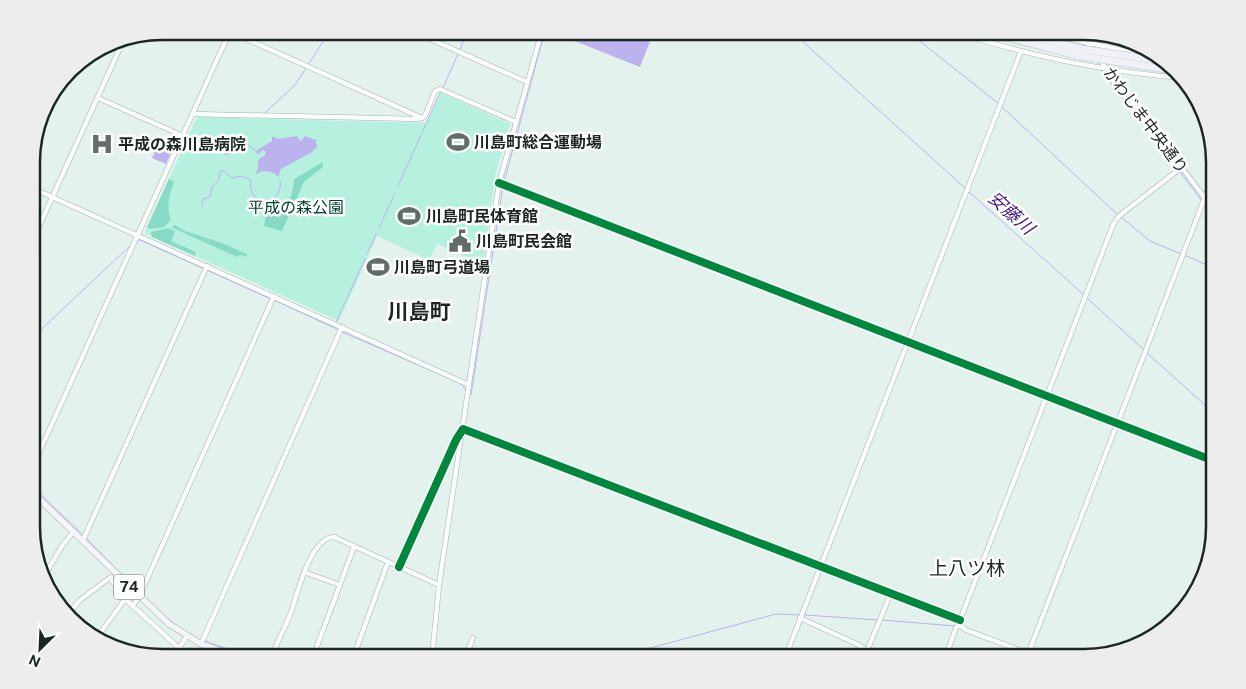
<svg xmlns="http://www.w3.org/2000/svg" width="1246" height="689" viewBox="0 0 1246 689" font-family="'Public Sans','Noto Sans JP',sans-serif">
  <rect width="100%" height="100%" fill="#e3f2ed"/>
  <polygon fill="#b6f1e0" points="441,93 510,124 495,176 483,265 437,244 429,260 377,236 339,321 146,234 145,232 196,119 198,117 427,123"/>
  <g fill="#87dac5">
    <path d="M323,162V167L304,182L282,231L264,226L266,214C288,212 292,199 294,179Z"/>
    <path d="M169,179L174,182C169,195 166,206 171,220L164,227L150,229L147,227Z"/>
    <polygon points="175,225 185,231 222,243 247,254 246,257 241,255 237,257 171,227"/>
    <polygon points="168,228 175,231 171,241 196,252 195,256 152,237 151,232"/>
  </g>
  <g fill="#bcb2ee">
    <polygon points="558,31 654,31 640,67 557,34"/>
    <path d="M231,135L243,137L249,145C241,149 235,154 225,155C220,147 223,138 231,135Z"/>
    <path d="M272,136L278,139L297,136L298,138L301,141L305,136L316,140L317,147L312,152L281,169L278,177C271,170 263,169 255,175L258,168V160L265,155L266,152L263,150L258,154L256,152L257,150L272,141Z"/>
    <polygon points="165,138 175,143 166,164 152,158 160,141 164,140"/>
  </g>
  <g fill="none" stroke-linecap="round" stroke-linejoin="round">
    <g stroke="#bcb2ee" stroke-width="1">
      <polyline points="322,31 328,34"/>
      <polyline points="791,31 965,188"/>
      <polyline points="907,31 999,104"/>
      <polyline points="1071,31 1076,39"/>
      <polyline points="308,65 330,31"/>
      <polyline points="1100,69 1178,168"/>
      <polyline points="443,88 468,31"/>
      <polyline points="1002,107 1118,215"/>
      <polyline points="263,114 267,111 295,85 306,68"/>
      <polyline points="249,146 257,152"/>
      <polyline points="1180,172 1202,201"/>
      <polyline points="504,182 545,31"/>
      <polyline points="398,186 441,91"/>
      <polyline points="968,191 1084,295"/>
      <polyline points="1204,204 1214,218"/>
      <path d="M202,206L203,199L210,197L212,187L218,181L221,171H224L232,178L241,176L251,180C246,207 284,208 280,181"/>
      <polyline points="1121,217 1150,241 1181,254"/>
      <polyline points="379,228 395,193"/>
      <polyline points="136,242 140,240 271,299"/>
      <polyline points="367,254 376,234"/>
      <polyline points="1184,255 1214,268"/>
      <polyline points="1087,298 1143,349"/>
      <polyline points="274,300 339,330"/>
      <polyline points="336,322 365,259"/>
      <polyline points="342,332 460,383 467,391"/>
      <polyline points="32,338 130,246"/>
      <polyline points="1146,352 1214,413"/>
      <polyline points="470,394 471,395 503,186"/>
      <polyline points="32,486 84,536"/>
      <polyline points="87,539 126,579"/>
      <polyline points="805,615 878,620"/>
      <polyline points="167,618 181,629"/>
      <polyline points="882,620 955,626"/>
      <polyline points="967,628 979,633"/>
      <polyline points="205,641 239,653 261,658"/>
      <polyline points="1039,655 1045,657"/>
      <polyline points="374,658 435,650 464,657"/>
      <polyline points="613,658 776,614 801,615"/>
    </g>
    <defs>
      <g id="minor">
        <polyline points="229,31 422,118"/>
        <polyline points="412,31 527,82"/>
        <path d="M953,31C1027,56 1104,71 1181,78"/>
        <polyline points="1033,31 1136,53 1156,55"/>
        <polyline points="1078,31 1214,210"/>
        <polyline points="98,98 183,136"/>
        <polyline points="193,114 419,119 425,116 435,91 440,89 516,122"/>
        <polyline points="499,183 1214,461"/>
        <polyline points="32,188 469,385"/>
        <polyline points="32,242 124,39"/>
        <polyline points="32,468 230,31"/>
        <polyline points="83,540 207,266"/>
        <polyline points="399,567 456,440 463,429 960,620"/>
        <polyline points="304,572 340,585"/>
        <polyline points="44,576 62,546 74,531"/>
        <polyline points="110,578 125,599 179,648"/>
        <polyline points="133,605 139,597 274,296"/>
        <polyline points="68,614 80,600 111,577"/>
        <polyline points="800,618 859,645 877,658"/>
        <polyline points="96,639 125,599"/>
        <polyline points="201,644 342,327"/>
        <polyline points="1028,654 1214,174"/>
        <polyline points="1038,657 966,630 959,625 960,620 1113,225 1119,216 1182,167"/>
        <polyline points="172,658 187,636"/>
        <path d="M271,658C277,643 284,629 290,615C297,596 310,537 334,537L439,585"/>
        <polyline points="317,658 317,646 354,547"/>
        <polyline points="353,658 388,562"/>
        <polyline points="432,658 439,585 499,183 542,31"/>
        <polyline points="465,658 473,638"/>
        <polyline points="785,658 1021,51"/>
        <polyline points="864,658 891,593"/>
        <polyline points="945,658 956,628 959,625"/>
      </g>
      <polyline id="major" points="32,492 169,624 201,644 242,658"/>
    </defs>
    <use href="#minor" stroke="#a5b1ad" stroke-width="5.5"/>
    <use href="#major" stroke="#bcc3c6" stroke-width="7"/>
    <use href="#minor" stroke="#fbfdfc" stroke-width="4.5"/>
    <use href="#major" stroke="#f4f6f8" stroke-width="5.5"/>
    <defs>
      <g id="highway-bridge">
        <polyline points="983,31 1080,56 1172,70"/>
        <polyline points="1011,31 1081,49 1163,61"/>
      </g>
    </defs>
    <use href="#highway-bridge" stroke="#bcc3c6" stroke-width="8" stroke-linecap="butt"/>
    <use href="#highway-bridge" stroke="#f0f1f6" stroke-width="7"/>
    <defs>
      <g id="cycleway">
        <polyline points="499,183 1214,461"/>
        <polyline points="399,567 456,440 463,429 960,620"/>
      </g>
    </defs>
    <use href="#cycleway" stroke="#fefefe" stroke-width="11"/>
    <use href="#cycleway" stroke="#00873e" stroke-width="8"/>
  </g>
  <defs>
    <symbol id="stadium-bare" viewBox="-9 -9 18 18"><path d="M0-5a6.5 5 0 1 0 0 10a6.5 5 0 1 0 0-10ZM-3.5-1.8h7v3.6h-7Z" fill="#626d6a" stroke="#fefefe" stroke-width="2.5" paint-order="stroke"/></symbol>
    <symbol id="hospital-bare" viewBox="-9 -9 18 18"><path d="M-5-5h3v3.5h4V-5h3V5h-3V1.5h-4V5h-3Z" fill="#626d6a" stroke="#fefefe" stroke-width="2.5" paint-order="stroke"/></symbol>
    <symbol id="civic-bare" viewBox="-9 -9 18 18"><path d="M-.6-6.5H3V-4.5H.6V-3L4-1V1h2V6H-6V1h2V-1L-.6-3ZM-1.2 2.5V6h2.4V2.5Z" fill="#626d6a" stroke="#fefefe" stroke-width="2.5" paint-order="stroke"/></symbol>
  </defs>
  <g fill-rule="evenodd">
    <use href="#stadium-bare" x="442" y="126" width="32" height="32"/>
    <use href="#hospital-bare" x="86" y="128" width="32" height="32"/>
    <use href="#stadium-bare" x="393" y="200" width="32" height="32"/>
    <use href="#civic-bare" x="444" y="225" width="32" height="32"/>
    <use href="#stadium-bare" x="362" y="251" width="32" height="32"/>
  </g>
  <g text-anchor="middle" stroke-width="5" stroke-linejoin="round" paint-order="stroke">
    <rect fill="#fefefe" stroke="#606765" stroke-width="1" x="114" y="574.5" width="30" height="25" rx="4"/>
    <g font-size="15" font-weight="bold" fill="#1c2623">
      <text x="129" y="592">74</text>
    </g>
    <g font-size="16" fill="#1c2623" stroke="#fefefe">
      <text transform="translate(1146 120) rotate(53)" y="6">かわじま中央通り</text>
    </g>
    <g font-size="16" font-weight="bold" fill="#1c2623" stroke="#fefefe" text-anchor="start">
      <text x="474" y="148">川島町総合運動場</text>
      <text x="118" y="150">平成の森川島病院</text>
      <text x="426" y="222">川島町民体育館</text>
      <text x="476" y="247">川島町民会館</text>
      <text x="394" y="273">川島町弓道場</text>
    </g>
    <g font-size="16" fill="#024033" stroke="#fefefe">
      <text x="296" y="213">平成の森公園</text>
    </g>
    <g font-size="18" font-style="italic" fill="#41197e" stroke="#fefefe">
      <text transform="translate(1011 213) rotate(42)" y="6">安藤川</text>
    </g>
    <g font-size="19" fill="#1c2623" stroke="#fefefe">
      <text x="967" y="575">上八ツ林</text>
    </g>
    <g font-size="21" font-weight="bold" fill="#1c2623" stroke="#fefefe">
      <text x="419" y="319">川島町</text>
    </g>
  </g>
  <path d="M0 0H1246V689H0ZM162 40H1084A122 122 0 0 1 1206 162V527A122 122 0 0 1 1084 649H162A122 122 0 0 1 40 527V162A122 122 0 0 1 162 40Z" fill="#ecedec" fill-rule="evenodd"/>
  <path fill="none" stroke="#1c2623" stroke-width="2.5" d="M162 40H1084A122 122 0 0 1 1206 162V527A122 122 0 0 1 1084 649H162A122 122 0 0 1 40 527V162A122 122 0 0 1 162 40Z"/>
  <g transform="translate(40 649) rotate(204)" stroke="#fefefe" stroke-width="4" paint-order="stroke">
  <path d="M0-4L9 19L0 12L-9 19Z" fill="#1c2623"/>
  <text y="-8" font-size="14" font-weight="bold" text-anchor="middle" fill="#1c2623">N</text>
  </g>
</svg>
